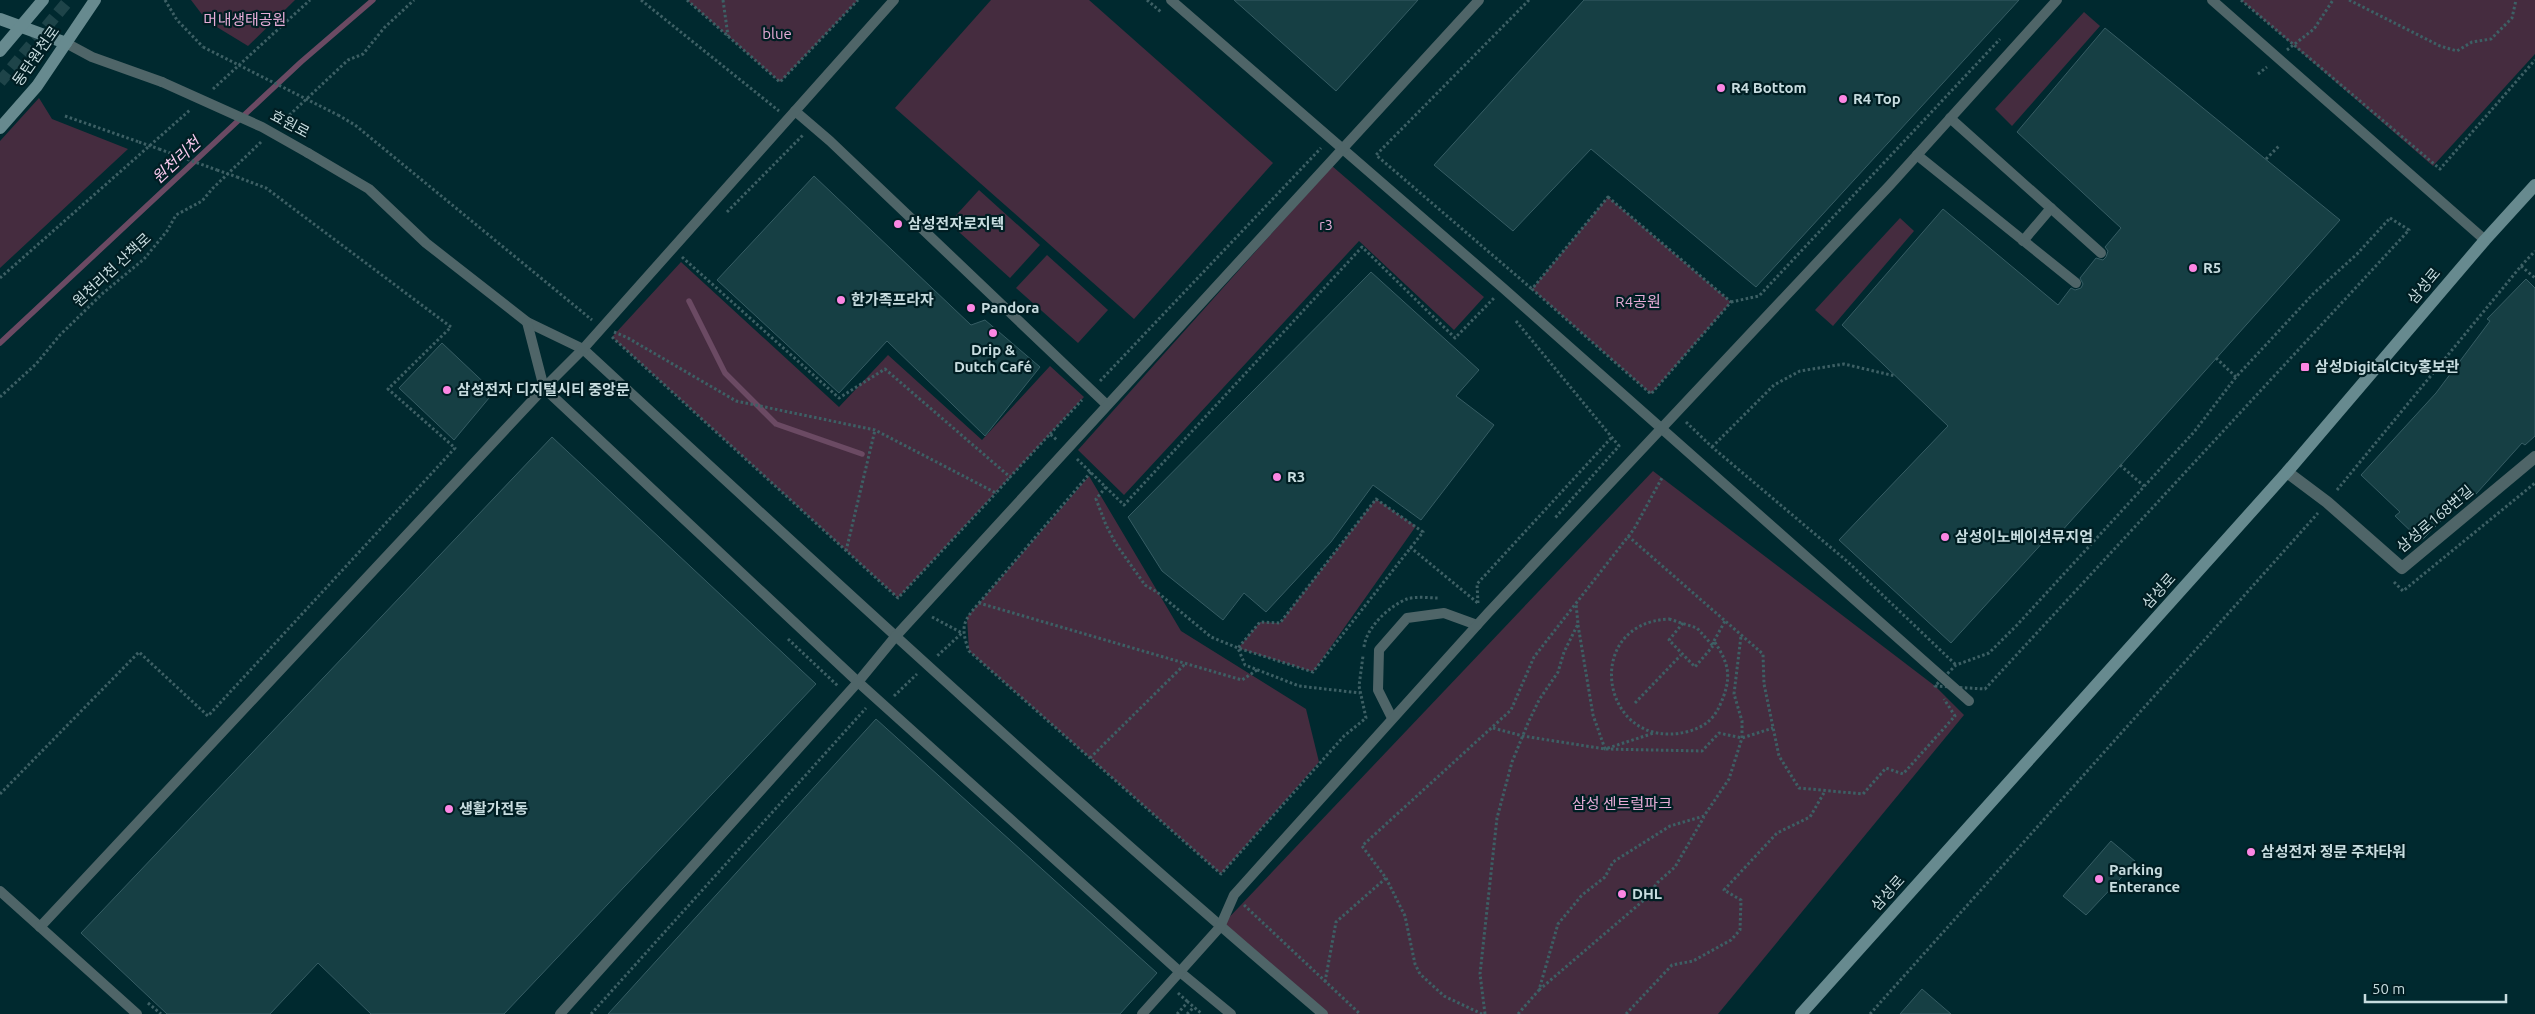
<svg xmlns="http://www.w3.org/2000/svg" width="2535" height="1014" viewBox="0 0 2535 1014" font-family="Ubuntu,'Noto Sans KR',sans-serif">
  <rect width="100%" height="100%" fill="#00292f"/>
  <g fill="#452c3f">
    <polygon points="191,0 295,0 248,46 207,21"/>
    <polygon points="687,0 858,0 780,82"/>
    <polygon points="991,0 1089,0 1273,163 1134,319 895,108"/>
    <polygon points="2241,0 2535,0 2535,54 2433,166"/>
    <polygon points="2084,12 2100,26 2012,126 1995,109"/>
    <polygon points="39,98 52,119 128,149 0,268 0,141"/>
    <polygon points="1332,166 1484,297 1454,330 1359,241 1124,495 1078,450"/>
    <polygon points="979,190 1040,245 1010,278 949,223"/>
    <polygon points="1608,197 1731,302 1651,394 1532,289"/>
    <polygon points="1900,218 1914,231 1833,326 1815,310"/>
    <polygon points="1047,255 1108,310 1078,343 1016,288"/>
    <polygon points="681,262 839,407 888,355 982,440 1050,366 1084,397 898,598 612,337"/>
    <polygon points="1653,471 1935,686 1964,715 1718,1014 1323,1014 1220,927"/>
    <polygon points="1089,476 1181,631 1306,709 1319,762 1221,874 969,651 967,617"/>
    <polygon points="1376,499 1416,526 1313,672 1238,648 1260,622 1280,623"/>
  </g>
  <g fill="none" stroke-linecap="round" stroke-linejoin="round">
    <g stroke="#6b4a63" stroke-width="5.5">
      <polyline points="689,301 725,373 776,424 862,454"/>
      <polyline points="0,343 301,62 373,0"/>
    </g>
  </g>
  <g fill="#163f44" stroke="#365d64">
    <polygon points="1234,0 1418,0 1336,91"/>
    <polygon points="1584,0 2019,0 1756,287 1591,149 1513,231 1434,165"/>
    <polygon points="2105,28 2340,220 2060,533 2056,528 1951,643 1839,540 1948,426 1842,325 1943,209 2058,305 2071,288 2075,290 2081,288 2083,284 2080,278 2096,258 2103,260 2106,257 2108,251 2105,247 2121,228 2017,132"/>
    <polygon points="814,176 971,325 985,320 1040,367 985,436 887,341 839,393 717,280"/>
    <polygon points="1371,272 1479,370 1456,396 1494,425 1421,520 1373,485 1331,542 1266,612 1244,593 1223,620 1162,571 1128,517"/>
    <polygon points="2526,279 2535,288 2535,436 2525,445 2522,443 2476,494 2472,490 2421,541 2395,516 2400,512 2361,475 2436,393 2490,321 2487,319"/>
    <polygon points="442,343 494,392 454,440 399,388"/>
    <polygon points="552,437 816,684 504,1014 371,1014 318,963 270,1014 167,1014 81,933"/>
    <polygon points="876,719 1157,973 1120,1014 608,1014"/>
    <polygon points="2111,841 2136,862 2086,915 2063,896"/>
    <polygon points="1922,989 1951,1014 1900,1014"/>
  </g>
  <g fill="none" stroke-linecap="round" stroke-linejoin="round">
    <polyline stroke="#1e4449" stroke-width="12" stroke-dasharray="12 6" stroke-linecap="butt" points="0,82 69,0"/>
    <g stroke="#3d6065" stroke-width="3" stroke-dasharray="2.5 2.5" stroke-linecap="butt">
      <polyline points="165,0 177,20 203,47"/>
      <polyline points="641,0 779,111"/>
      <polyline points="687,0 780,82 858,0"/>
      <polyline points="723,0 728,36"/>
      <polyline points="1147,0 1161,12"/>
      <polyline points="1529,0 1376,155 1532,289"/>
      <polyline points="2241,0 2440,169 2535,60"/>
      <polyline points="2349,0 2440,46 2457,51 2472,42 2491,39 2512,18 2516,0"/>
      <polyline points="2287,50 2314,29 2333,0"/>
      <polyline points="2258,74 2267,67"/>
      <polyline points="213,89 310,0"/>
      <polyline points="338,115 355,125 592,320"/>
      <polyline points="65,116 139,142"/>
      <polyline points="282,122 348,60 363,54 384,28 414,0"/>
      <polyline points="159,149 217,170"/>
      <polyline points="2266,159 2279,146"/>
      <polygon points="1608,197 1731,302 1651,394 1532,289"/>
      <polyline points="727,212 803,135"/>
      <polygon points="2390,218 2409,230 1985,689 1935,686 1956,665 1989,653 2017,625 2194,432 2236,377 2313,294 2357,254"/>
      <polyline points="682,257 839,398 885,369 1010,477 1050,434 1058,441"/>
      <polyline points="2521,266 2535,251"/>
      <polyline points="0,278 190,110"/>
      <polyline points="1731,302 1759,296 2000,39"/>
      <polyline points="1516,321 1619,446 1555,518"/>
      <polyline points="614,332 628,338 736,401 875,430 996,493 1010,477"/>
      <polyline points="612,337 898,598 996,493"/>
      <polyline points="2216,358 2236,377"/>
      <polyline points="1100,381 1321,148"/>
      <polyline points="0,397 36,364 60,335 102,294 144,259 167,231 176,215 202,201 213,188 261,142"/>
      <polyline points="1686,422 1712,447 1848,562 1956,665"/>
      <polyline points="1050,434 1082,400"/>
      <polyline points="1712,447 1774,385 1800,371 1844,364 1895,376"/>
      <polyline points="1077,459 1124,505 1362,247 1455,338 1494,298"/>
      <polyline points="2120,465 2144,486"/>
      <polyline points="1106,487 1096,499 1106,525 1116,544 1145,585 1157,592 1211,637 1238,648 1245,665 1299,686 1360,693"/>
      <polyline points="2337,490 2521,266 2535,278"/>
      <polygon points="1376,499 1423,532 1313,672 1238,648 1260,622 1280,623"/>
      <polyline points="1628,536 1763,654 1764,684 1779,756 1799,788 1863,794 1886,768 1903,774 1955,716 1944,699"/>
      <polyline points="1410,547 1479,604"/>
      <polyline points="846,551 875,430"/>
      <polyline points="2394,582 2403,591 2535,483"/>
      <polyline points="979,603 1091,472"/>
      <polyline points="1478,603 1477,584 1612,437"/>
      <polyline points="932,617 962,633 936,657"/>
      <path d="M1669,619L1697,628L1713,646L1714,641C1730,665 1732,678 1720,705C1713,721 1702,728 1686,732C1601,752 1580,623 1669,619Z"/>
      <polyline points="1683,623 1669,640 1695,667 1713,646"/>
      <polyline points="1578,625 1593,715 1605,749 1654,733"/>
      <polyline points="788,639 838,686"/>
      <polyline points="1714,641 1725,621"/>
      <path d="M1364,647C1366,628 1389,606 1407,599C1416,596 1429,598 1439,598"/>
      <path d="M1257,670L1242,680L979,603C963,621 960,627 969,651L1221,874L1344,736L1366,718L1359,686L1363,656"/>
      <polyline points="894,696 917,674"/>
      <polyline points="1635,703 1681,655"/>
      <polyline points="1493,728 1523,736 1605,749 1702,751 1719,733 1742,738 1773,728"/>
      <polyline points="1090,758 1185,664"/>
      <polyline points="0,794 139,652 208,716 455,448 388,389 451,327 266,188 237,177"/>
      <polyline points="1386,878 1405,916 1415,964 1420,974 1444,996 1482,1014"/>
      <polyline points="1244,905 1360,1014"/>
      <polyline points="1325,982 1336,922 1386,878 1362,846 1511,710 1534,657 1634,529 1663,476"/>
      <polyline points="1539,990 1644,900 1658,882 1675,867 1704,817"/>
      <polyline points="1178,993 1188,1002"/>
      <polyline points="148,1003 161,1014"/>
      <polyline points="591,1014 866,708"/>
      <polyline points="1177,1014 1188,1002 1202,1014"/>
      <polyline points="1187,1014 1194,1007"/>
      <polyline points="1485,1014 1480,974 1497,818 1512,762 1528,723 1539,700 1558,672 1564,652 1578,624 1576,604"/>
      <polyline points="1518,1014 1539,990 1558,924 1582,895 1605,877 1613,862 1670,826 1704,816 1729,779 1742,738 1742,721 1734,694 1741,636"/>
      <polyline points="1626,1014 1672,965 1693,961 1731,940 1740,930 1741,900 1724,890 1777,833 1810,817 1825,791"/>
      <polyline points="1870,1014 2318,513"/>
    </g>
    <g stroke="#4f6568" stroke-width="10">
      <polyline points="1171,0 1503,288 1969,701"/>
      <polyline points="2212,0 2485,240"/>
      <polyline points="66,43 92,57 162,82"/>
      <polyline points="795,111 830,141 1107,405"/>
      <polyline points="1950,118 2101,253"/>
      <path d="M308,153L369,189L426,243L527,322L583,349C827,574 1070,799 1323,1014"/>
      <polyline points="1917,155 2076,283"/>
      <polyline points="2023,241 2051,208"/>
      <polyline points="527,322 544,388 858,682 1180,972 1231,1014"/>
      <polyline points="1392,718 1378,690 1379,650 1407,618 1444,613 1477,625"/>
      <polyline points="0,891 137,1014"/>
      <polyline points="40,927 544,388 583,349 894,0"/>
      <polyline points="560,1014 858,682 895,637 1479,0"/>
      <polyline points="1142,1014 1220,927 1234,895 1488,613 1890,185 2057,0"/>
    </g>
    <polyline stroke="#4f6568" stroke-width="12" points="2287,472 2327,502 2402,568 2535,457"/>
    <g stroke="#678a8f" stroke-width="12">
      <polyline points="0,19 66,43"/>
      <polyline points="0,51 43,0"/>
      <polyline points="0,128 37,86 95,0"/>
      <polyline points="1801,1014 2287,472 2485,240 2535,185"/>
    </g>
    <g stroke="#3d6065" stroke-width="3" stroke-dasharray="2.5 2.5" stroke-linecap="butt">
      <polyline points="203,47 338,115"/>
      <polyline points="139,142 159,149"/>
      <polyline points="217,170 237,177"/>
    </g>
    <polyline stroke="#4f6568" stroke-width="10" points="162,82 262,127 308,153"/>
  </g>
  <g fill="#fc86e3" stroke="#001e23" stroke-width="2">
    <circle cx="1721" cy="88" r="5"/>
    <circle cx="1843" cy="99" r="5"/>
    <circle cx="898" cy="224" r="5"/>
    <circle cx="2193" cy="268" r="5"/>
    <circle cx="841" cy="300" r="5"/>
    <circle cx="971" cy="308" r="5"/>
    <circle cx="993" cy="333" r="5"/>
    <rect x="2300" y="362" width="10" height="10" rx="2.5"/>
    <circle cx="447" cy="390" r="5"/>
    <circle cx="1277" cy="477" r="5"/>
    <circle cx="1945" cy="537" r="5"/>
    <circle cx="449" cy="809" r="5"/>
    <circle cx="2251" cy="852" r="5"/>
    <circle cx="2099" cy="879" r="5"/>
    <circle cx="1622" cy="894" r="5"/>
  </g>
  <g text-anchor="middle" stroke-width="4.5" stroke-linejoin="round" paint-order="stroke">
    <g font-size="15" fill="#e6acd7" stroke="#001e23">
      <text x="245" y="25">머내생태공원</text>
      <text x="777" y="39">blue</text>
      <text x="1326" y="230">r3</text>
      <text x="1638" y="307">R4공원</text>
      <text x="1622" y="809">삼성 센트럴파크</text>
    </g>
    <g font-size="15" fill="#c7dcdf" stroke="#001e23">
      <text transform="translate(36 56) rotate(-55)" y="5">동탄원천로</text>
      <text transform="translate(290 124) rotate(28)" y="5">효원로</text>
      <text transform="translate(112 270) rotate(-43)" y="5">원천리천 산책로</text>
      <text transform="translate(2424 286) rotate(-50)" y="5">삼성로</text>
      <text transform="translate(2435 519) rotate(-40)" y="5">삼성로168번길</text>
      <text transform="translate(2159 591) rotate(-48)" y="5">삼성로</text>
      <text transform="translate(1888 893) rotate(-48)" y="5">삼성로</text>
    </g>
    <g font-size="15" font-weight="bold" fill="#c7dcdf" stroke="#001e23" text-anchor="start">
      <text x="1731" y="93">R4 Bottom</text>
      <text x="1853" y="104">R4 Top</text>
      <text x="908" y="229">삼성전자로지텍</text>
      <text x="2203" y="273">R5</text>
      <text x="851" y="305">한가족프라자</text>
      <text x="981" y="313">Pandora</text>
      <text x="993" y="355" text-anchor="middle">Drip &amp;<tspan x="993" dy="17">Dutch Café</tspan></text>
      <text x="2315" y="372">삼성DigitalCity홍보관</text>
      <text x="457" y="395">삼성전자 디지털시티 중앙문</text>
      <text x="1287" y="482">R3</text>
      <text x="1955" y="542">삼성이노베이션뮤지엄</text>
      <text x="459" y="814">생활가전동</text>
      <text x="2261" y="857">삼성전자 정문 주차타워</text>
      <text x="2109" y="875">Parking<tspan x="2109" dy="17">Enterance</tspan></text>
      <text x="1632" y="899">DHL</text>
    </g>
    <g font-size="16" font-style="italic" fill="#facaed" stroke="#001e23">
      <text transform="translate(176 160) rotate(-43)" y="6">원천리천</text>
    </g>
  </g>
  <path d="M2365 994v8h141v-8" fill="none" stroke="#c7dcdf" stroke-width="2.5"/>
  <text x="2372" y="994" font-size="15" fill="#c7dcdf" stroke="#001e23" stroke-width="4" paint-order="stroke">50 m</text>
</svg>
